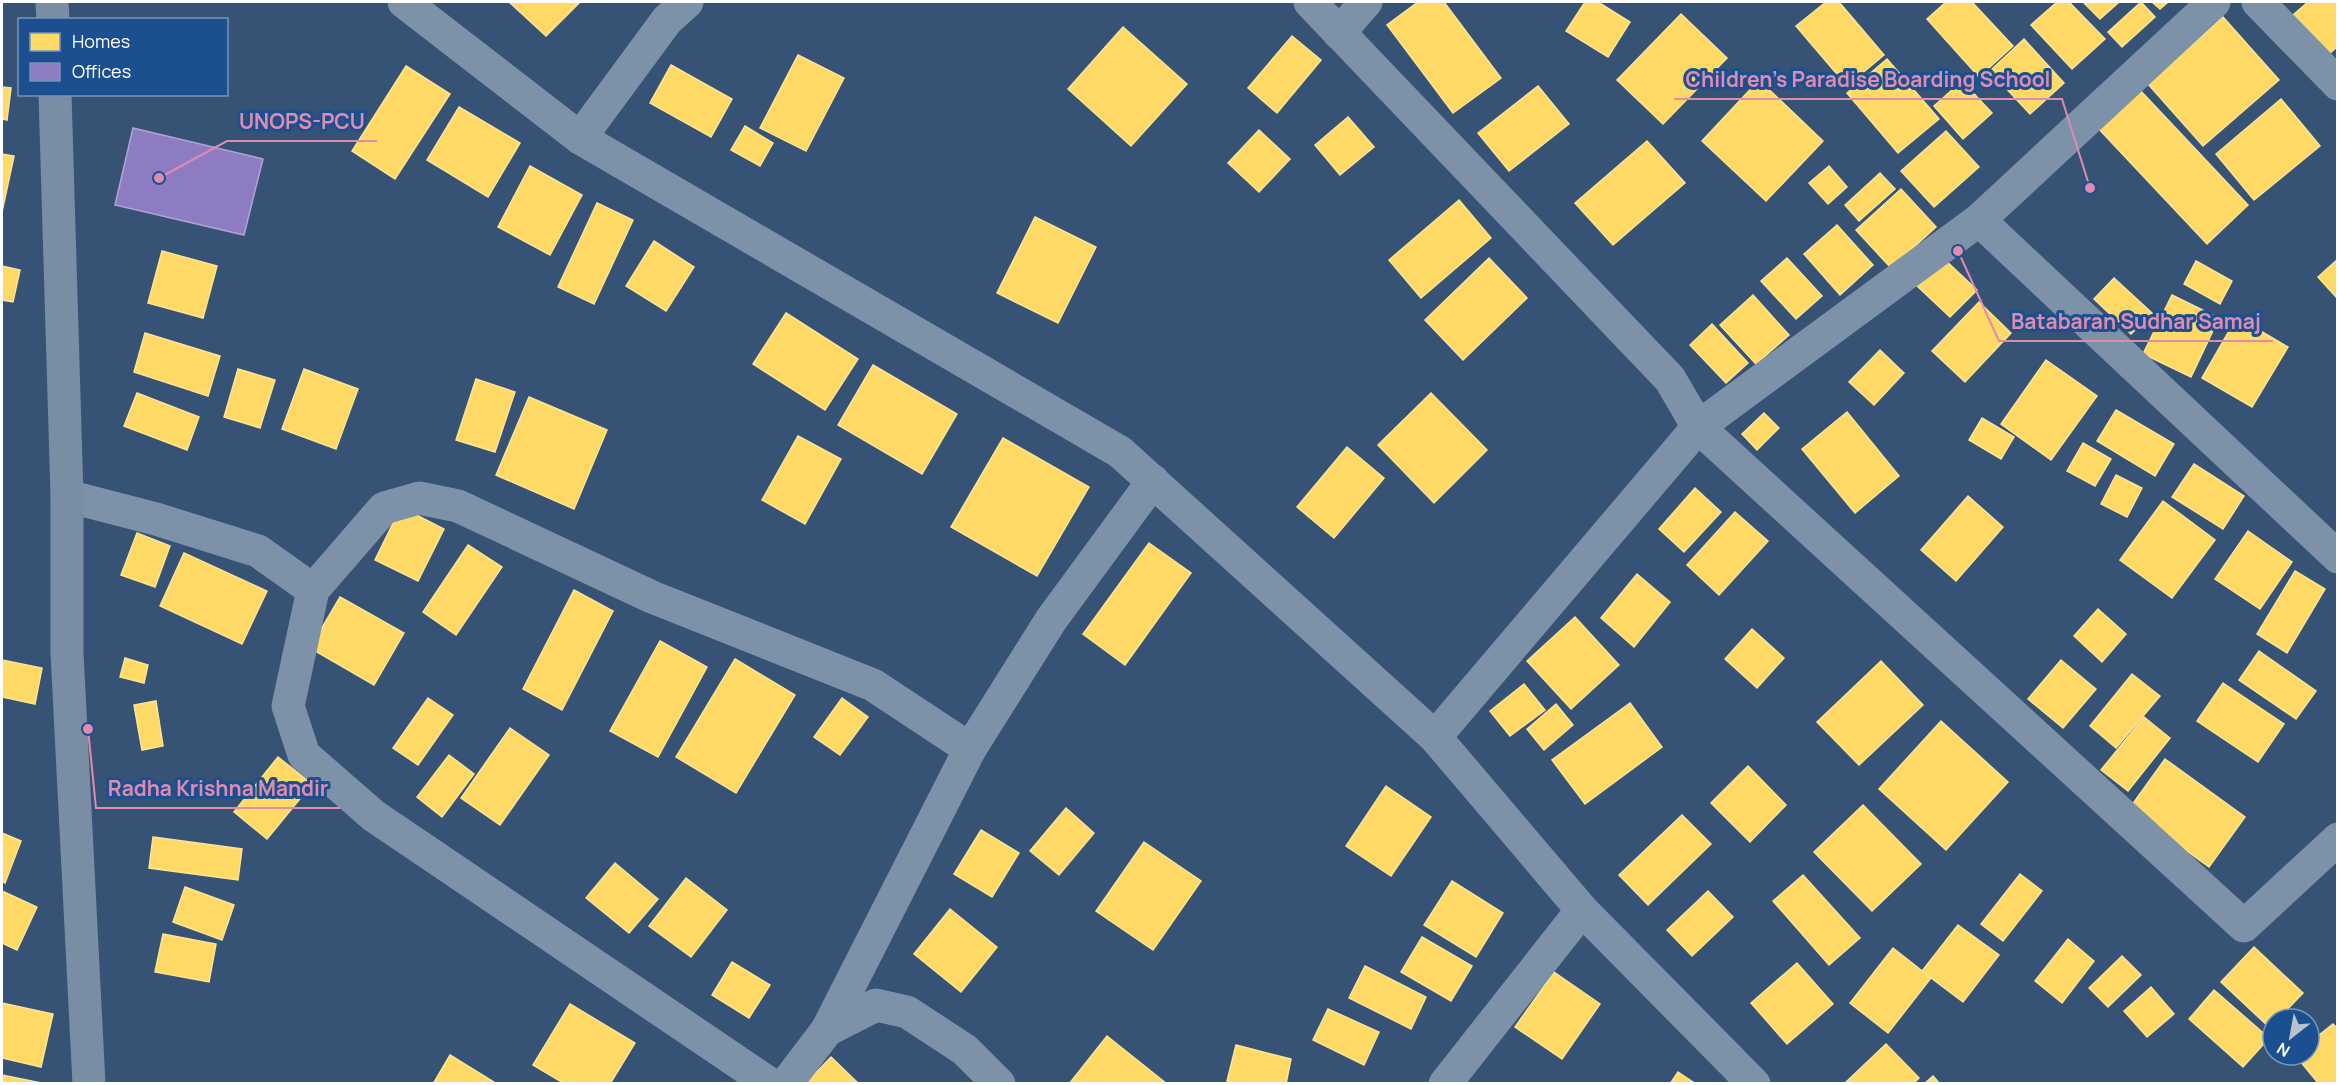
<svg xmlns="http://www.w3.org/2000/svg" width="2339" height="1085" viewBox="0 0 2339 1085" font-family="Manrope,sans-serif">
  <rect width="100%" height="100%" fill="#365274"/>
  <g fill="#ffd966" stroke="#ffe494" stroke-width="1.5">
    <polygon points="509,2 580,2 546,36"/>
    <polygon points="1418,2 1444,2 1501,78 1453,113 1387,25"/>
    <polygon points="1585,2 1598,2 1630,22 1608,57 1566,31"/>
    <polygon points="1826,2 1839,2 1884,55 1847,86 1796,26"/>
    <polygon points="1946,2 1972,2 2013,46 1979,77 1927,19"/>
    <polygon points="2057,2 2069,2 2105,39 2072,69 2031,25"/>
    <polygon points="2083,2 2119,2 2100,19"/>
    <polygon points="2141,2 2155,17 2122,47 2108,32"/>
    <polygon points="2152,2 2168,2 2160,9"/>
    <polygon points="2308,2 2338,2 2338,46 2329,54 2293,15"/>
    <polygon points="1681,14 1727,58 1663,124 1617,80"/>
    <polygon points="2223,17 2279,80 2203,146 2148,84"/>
    <polygon points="1123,27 1187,84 1131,146 1068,89"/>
    <polygon points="1292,36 1321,60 1277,113 1248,88"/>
    <polygon points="2024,39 2064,83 2030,114 1990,71"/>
    <polygon points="798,55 844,78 806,151 760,128"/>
    <polygon points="1887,59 1939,119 1898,153 1847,93"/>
    <polygon points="671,65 732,99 711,137 650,103"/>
    <polygon points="406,66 450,94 395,179 352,151"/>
    <polygon points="1759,80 1823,141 1766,201 1702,141"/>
    <polygon points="1962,81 1992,113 1963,139 1934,106"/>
    <polygon points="1538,86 1569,124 1509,171 1478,133"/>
    <polygon points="2,87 11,88 7,120 2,119"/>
    <polygon points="2138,88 2248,205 2207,244 2097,127"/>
    <polygon points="2281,99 2320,146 2254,200 2216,154"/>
    <polygon points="459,107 520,143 488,197 427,160"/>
    <polygon points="1348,117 1374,147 1340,175 1315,145"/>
    <polygon points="745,126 773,143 760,166 731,150"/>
    <polygon points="1259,130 1290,159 1259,192 1228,163"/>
    <polygon points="1946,131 1979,167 1934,207 1901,171"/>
    <polygon points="1647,141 1685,183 1613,245 1575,203"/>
    <polygon points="2,154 14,156 2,212"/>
    <polygon points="530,166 582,195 550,255 498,227"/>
    <polygon points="1829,166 1847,187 1828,204 1809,183"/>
    <polygon points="1880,173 1895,189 1859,221 1845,205"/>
    <polygon points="1901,189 1936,227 1891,268 1856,230"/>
    <polygon points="1459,200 1491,238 1421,298 1389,260"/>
    <polygon points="597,203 633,220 594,304 558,287"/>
    <polygon points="1035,217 1096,247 1058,323 997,293"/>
    <polygon points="1837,225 1873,265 1840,295 1804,254"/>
    <polygon points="654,241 694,267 666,311 626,286"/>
    <polygon points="162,251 217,266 203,318 148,303"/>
    <polygon points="1942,257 1977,290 1950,317 1916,285"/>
    <polygon points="1489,258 1527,298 1463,360 1425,320"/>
    <polygon points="1787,258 1822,296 1796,319 1761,281"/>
    <polygon points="2338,259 2338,299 2318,277"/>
    <polygon points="2196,261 2232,281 2220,304 2184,284"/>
    <polygon points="2,266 20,270 13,302 2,300"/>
    <polygon points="2114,278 2152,313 2131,334 2094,299"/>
    <polygon points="1753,295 1789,335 1756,364 1720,325"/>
    <polygon points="2172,295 2219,318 2191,377 2143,354"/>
    <polygon points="1979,302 2011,333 1965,382 1932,351"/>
    <polygon points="786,313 858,359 825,410 753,364"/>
    <polygon points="2237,317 2288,347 2252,407 2202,378"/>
    <polygon points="1712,324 1748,363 1726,383 1690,345"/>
    <polygon points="145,333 220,356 208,396 134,372"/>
    <polygon points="1880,350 1904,373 1874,405 1849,382"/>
    <polygon points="2046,360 2097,396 2051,460 2001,424"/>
    <polygon points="873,365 957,414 922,474 838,425"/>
    <polygon points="238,369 275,380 260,428 224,417"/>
    <polygon points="304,369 358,389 336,449 282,429"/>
    <polygon points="476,379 515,392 495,452 456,440"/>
    <polygon points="137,393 199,417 187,450 124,426"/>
    <polygon points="1431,393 1487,450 1434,503 1378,445"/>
    <polygon points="529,397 607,430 574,509 496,475"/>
    <polygon points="2116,410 2174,444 2155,476 2097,441"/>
    <polygon points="1847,412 1899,476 1855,513 1802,449"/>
    <polygon points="1764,413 1779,428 1757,450 1742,434"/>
    <polygon points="1982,418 2014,437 2001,459 1969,440"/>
    <polygon points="798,436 841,459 805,524 762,500"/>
    <polygon points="1003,438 1089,487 1037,576 951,527"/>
    <polygon points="2083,443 2111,459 2095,486 2067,471"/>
    <polygon points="1347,447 1384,478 1334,538 1297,507"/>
    <polygon points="2194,464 2244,496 2223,529 2172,497"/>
    <polygon points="2116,475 2142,488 2127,517 2101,504"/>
    <polygon points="1695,488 1721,512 1684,552 1659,529"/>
    <polygon points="1968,496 2003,527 1956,581 1921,550"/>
    <polygon points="2163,501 2215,540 2172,598 2120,560"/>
    <polygon points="401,507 444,529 418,581 375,560"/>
    <polygon points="1735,512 1768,541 1719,595 1687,565"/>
    <polygon points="2248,531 2292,562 2260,609 2215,579"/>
    <polygon points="137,533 170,546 155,587 121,575"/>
    <polygon points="1149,543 1191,573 1125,665 1083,634"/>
    <polygon points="468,545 502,567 456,635 423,612"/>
    <polygon points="184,553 267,591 242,644 160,606"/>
    <polygon points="2295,571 2325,589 2287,653 2257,634"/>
    <polygon points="1637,574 1670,602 1634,647 1601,618"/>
    <polygon points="574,590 613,611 562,710 523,689"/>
    <polygon points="340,597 404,633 374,685 310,648"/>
    <polygon points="2098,609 2126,634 2102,662 2074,636"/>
    <polygon points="1575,617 1619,665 1571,709 1527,661"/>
    <polygon points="1752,629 1784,658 1757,688 1725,659"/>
    <polygon points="660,641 707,667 658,757 610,731"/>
    <polygon points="2259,651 2316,691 2296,719 2239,680"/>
    <polygon points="125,658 148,665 144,683 120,677"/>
    <polygon points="735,659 795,695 736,793 676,757"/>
    <polygon points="2,660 42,668 35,704 2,697"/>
    <polygon points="2061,660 2096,689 2063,728 2028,699"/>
    <polygon points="1881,661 1923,705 1859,765 1817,722"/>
    <polygon points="2132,674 2160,696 2116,748 2090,726"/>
    <polygon points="2223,683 2284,724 2258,762 2197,721"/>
    <polygon points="1524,684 1545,710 1510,736 1490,711"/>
    <polygon points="428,698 453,715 418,765 393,748"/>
    <polygon points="842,698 868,717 840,755 814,737"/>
    <polygon points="156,701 163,746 142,750 134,705"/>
    <polygon points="1630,703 1662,747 1585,804 1552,760"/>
    <polygon points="1556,704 1573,725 1544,750 1527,729"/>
    <polygon points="2144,717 2170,738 2128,791 2101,770"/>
    <polygon points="1941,721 2008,782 1946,850 1879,789"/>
    <polygon points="510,728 549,755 500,825 461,798"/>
    <polygon points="449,755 474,774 442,817 417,797"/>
    <polygon points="278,757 312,784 267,839 234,812"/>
    <polygon points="2165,759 2245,817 2209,867 2129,809"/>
    <polygon points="1748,766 1786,805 1750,842 1711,803"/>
    <polygon points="1386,786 1431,817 1391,876 1346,846"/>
    <polygon points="1863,805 1921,864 1872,911 1814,852"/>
    <polygon points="1066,808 1094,833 1059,875 1030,851"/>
    <polygon points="1682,815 1711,844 1648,905 1619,875"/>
    <polygon points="981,830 1019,853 992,897 954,874"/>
    <polygon points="2,833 21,841 5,883 2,881"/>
    <polygon points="153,837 242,849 238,880 149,868"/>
    <polygon points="1144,842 1201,881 1153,950 1096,911"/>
    <polygon points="615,863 658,899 629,933 586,898"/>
    <polygon points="2020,874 2042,891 2003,941 1981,924"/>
    <polygon points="1803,875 1860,938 1829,965 1773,901"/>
    <polygon points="686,878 727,910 691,957 649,926"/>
    <polygon points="1452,881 1503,913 1476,957 1424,925"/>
    <polygon points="185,887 234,905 222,940 173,922"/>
    <polygon points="2,891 37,907 17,950 2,943"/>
    <polygon points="1708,891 1733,917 1692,956 1667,930"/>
    <polygon points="950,909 997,947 961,992 914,954"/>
    <polygon points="1958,925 1999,955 1963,1002 1922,971"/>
    <polygon points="163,934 216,944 209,982 155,972"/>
    <polygon points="1422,937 1472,966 1451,1001 1401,972"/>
    <polygon points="2068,939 2094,961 2062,1003 2035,981"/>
    <polygon points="2254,947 2303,993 2278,1019 2273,1019 2273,1025 2270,1028 2221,982"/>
    <polygon points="1893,948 1931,978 1888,1033 1850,1003"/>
    <polygon points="2122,956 2141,975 2108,1007 2089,988"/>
    <polygon points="732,962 770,985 749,1018 712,995"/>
    <polygon points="1797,963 1833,1004 1787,1044 1751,1003"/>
    <polygon points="1365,966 1426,997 1411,1029 1349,998"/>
    <polygon points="1554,972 1600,1004 1562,1059 1515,1027"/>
    <polygon points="2151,987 2174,1014 2147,1037 2124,1011"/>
    <polygon points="2214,990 2269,1038 2243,1067 2189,1019"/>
    <polygon points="2,1003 53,1014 41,1067 2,1058"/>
    <polygon points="570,1004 635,1043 610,1084 565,1084 533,1065"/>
    <polygon points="1328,1009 1379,1032 1364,1065 1313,1040"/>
    <polygon points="2333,1024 2338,1029 2338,1084 2319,1084 2295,1055 2309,1055 2309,1043"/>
    <polygon points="1107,1036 1167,1084 1069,1084"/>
    <polygon points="1886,1044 1919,1078 1913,1084 1844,1084"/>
    <polygon points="1236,1045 1291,1059 1286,1084 1236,1084 1227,1081"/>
    <polygon points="450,1055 497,1084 433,1084"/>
    <polygon points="831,1057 859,1084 805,1084"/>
    <polygon points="1678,1072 1696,1084 1670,1084"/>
    <polygon points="2,1075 42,1083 42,1084 2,1084"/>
    <polygon points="1933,1076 1940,1084 1924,1084"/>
  </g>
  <polygon fill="#8e7cc3" stroke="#b0a3d5" stroke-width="1.5" points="133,128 263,159 244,235 115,205"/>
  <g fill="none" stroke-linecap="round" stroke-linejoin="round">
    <g stroke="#7d92a8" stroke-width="33">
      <polyline points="404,2 580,138 1120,452 1435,737 1582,910 1754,1084"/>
      <polyline points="1310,2 1670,379 1698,427 2244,926 2338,839"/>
      <polyline points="2258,2 2338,84"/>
      <polyline points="1339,33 1366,2"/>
      <polyline points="580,138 667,20 687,2"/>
      <polyline points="1979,220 2338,557"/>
      <polyline points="67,496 156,519 258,551 313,590"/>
      <polyline points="1435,737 1698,427 1979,220 2214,2"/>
      <polyline points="827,1030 970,749 1051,620 1153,481"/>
      <polyline points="770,1084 374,816 304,755 288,706 313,590 384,508 419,498 458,506 652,597 873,685 970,749"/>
      <polyline points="786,1084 827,1030 876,1005 907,1012 965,1050 999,1084"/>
      <polyline points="1445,1084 1582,910"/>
    </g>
    <g stroke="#798da4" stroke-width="33">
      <polyline points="52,2 53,20"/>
      <polyline points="55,94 67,496 67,653 89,1084"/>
    </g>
  </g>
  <path fill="none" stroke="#e08cad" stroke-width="2" d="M2090 188L2062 99H1674M159 178L227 141H377M1958 251L1999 341H2273M88 729L96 808H340"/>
  <g fill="#e08cad" stroke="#1b4f8f" stroke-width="2">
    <circle cx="2090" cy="188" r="6"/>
    <circle cx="159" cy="178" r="6"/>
    <circle cx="1958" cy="251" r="6"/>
    <circle cx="88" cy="729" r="6"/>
  </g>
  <g font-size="21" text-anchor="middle" font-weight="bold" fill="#e08cad" stroke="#1b4f8f" stroke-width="6" stroke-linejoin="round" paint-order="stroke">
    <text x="1868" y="87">Children's Paradise Boarding School</text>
    <text x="302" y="129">UNOPS-PCU</text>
    <text x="2136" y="329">Batabaran Sudhar Samaj</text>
    <text x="218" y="796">Radha Krishna Mandir</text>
  </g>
  <rect width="2339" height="1085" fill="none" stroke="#ffffff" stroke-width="6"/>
  <rect x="18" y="18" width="210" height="78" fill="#1b4f8f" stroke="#7695bc" stroke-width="1.5"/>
  <rect x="30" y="33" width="30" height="18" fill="#ffd966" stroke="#7695bc" stroke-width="1.5"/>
  <text x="72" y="48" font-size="18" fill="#ffffff">Homes</text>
  <rect x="30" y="63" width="30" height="18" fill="#8e7cc3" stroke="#7695bc" stroke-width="1.5"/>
  <text x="72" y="78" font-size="18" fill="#ffffff">Offices</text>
  <g transform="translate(2291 1037) rotate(211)"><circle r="28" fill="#1b4f8f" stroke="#7695bc" stroke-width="1.5"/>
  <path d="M0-4.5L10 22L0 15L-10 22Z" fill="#b9c2ce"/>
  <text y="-9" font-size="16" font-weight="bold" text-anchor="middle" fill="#ffffff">N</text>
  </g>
</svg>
